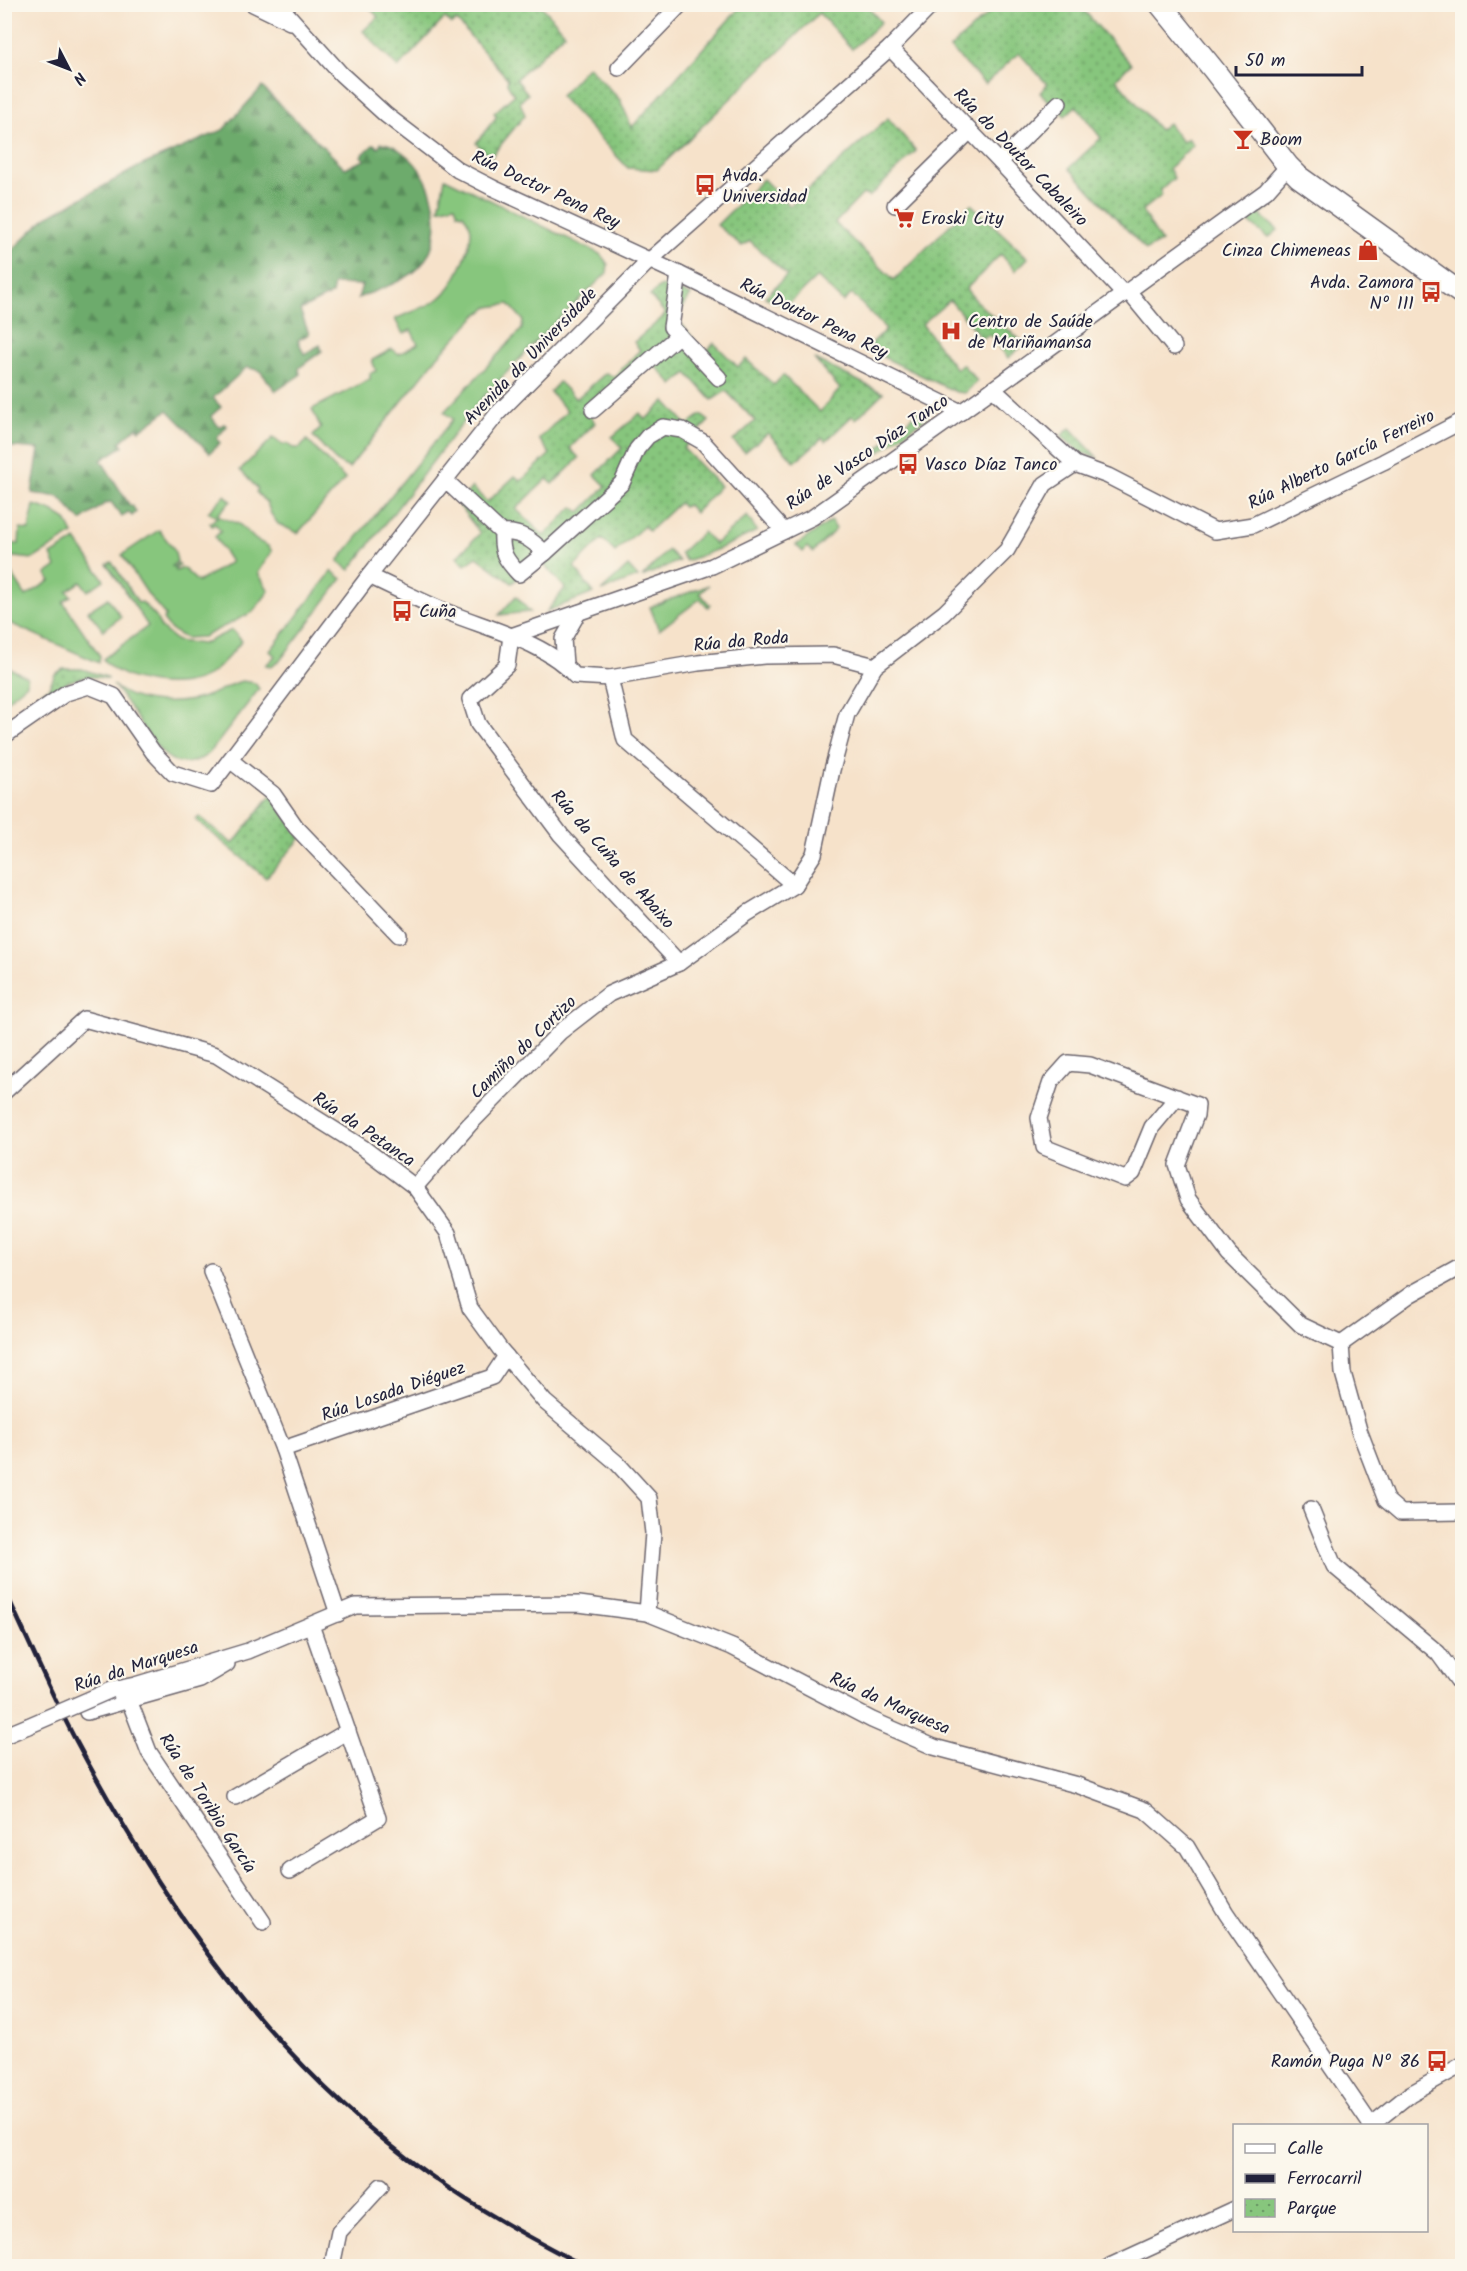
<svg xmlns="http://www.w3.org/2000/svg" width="1467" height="2271" viewBox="0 0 1467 2271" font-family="Kalam,sans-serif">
  <defs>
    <pattern id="forest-firs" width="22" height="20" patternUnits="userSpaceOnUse" patternTransform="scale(1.5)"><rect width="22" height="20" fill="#6dab6c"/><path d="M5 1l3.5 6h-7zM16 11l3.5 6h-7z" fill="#598b5a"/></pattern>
    <pattern id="park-dots" width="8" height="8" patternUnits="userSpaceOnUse" patternTransform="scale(1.5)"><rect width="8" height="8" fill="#87c67d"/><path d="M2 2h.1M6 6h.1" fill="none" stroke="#6ea068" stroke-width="1.8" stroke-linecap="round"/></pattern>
  </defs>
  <rect width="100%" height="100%" fill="#fbf7ec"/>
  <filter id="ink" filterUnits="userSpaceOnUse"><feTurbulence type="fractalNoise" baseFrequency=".0167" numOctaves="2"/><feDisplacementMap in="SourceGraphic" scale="12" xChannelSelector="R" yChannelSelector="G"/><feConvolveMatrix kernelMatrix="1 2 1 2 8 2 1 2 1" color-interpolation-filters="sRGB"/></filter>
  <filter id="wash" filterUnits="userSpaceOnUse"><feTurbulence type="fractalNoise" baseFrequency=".008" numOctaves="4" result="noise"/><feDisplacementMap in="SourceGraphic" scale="24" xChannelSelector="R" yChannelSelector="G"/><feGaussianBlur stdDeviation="1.35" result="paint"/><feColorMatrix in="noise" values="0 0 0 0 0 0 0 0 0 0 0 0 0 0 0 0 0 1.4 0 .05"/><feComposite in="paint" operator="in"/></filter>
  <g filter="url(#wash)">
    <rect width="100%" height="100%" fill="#f6e2ca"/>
    <g fill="#87c67d" stroke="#54745c" stroke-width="1.5">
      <path d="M445,178L600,254L608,264L607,273L540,337L476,405L350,570L338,561L453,419L444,412L522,329L523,320L509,304L489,307L478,314L438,356L349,468L337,462L313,436L321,428L312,409L370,379V373L376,371L372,360L392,349L399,354L418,344L411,330L403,334L395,319C408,313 425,308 437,300C454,289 471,250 471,230C470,223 467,219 463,214L458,213L455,205L439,209Z"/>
      <polygon points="1284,191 1287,192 1260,215 1278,230 1268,238 1248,221"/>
      <polygon points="919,410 928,416 880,452 878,449"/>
      <polygon points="273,438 283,445 287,444 293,448 300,448 307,440 345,479 298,533 278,524 271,514 267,503 256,492 258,489 240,470"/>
      <polygon points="225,495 231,501 218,514 220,517 239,524 256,540 268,546 272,551 258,573 269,591 253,612 203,637 185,638 171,630 163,620 166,616 149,596 122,555 159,530 174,549 177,561 172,566 174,567 178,563 180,565 175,569 176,571 183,568 198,582 231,562 215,537 221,531 215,524 212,526 210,523 217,517 208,512"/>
      <polygon points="34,505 50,510 66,520 73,534 33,559 5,556 5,543 19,544 20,529 29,530"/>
      <polygon points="747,516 757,531 721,548 686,561 680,553 703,532 715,544"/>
      <polygon points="831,521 836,529 813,552 807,547 803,552 796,545"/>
      <polygon points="76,540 104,580 88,591 81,582 67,591 71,596 63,602 100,656 99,663 5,621 5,574 12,574 26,596 50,581 46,574 56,567 51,555"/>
      <polygon points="668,550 679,561 642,577"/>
      <path d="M112,562L138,603L142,602L156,617L161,628L177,641L203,644L232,630L242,641C232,652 222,666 210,674C184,693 121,684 103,659L148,626L107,564Z"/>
      <polygon points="628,566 638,577 601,591"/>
      <polygon points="332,571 342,579 279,662 271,666 266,665 275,656 270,651"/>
      <polygon points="709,585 700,593 710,605 708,607 700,599 659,630 650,607"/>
      <polygon points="516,596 530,612 499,615"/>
      <polygon points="108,598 121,617 103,630 88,611"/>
      <polygon points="5,666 27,677 27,684 5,702"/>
      <path d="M242,681L255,683L259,689L212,750C200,763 181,768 166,756C148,741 131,705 113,685C136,706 185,706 212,694C223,689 231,684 242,681Z"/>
    </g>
    <path fill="url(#forest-firs)" stroke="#486654" stroke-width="1.5" d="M262,87L345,168L365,160L361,156L374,144L378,148L381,143C392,143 398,149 406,155C435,178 447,232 423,263C411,280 377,290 358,298L362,285L334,284L332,294L300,310L309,334L298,340L304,354L320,345L322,351L299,368L300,375L276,391L260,371L247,367L213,398L221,407L211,416L219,427L224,424L227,426L217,438L220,443L210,453L168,410L140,430L137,427L120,442L123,446L101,460L130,506L132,505L136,512L132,516L128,512L122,517L111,502L106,503L81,521L59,497L32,493L39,449L5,446V257L45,218L140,166L223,130Z"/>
    <g fill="url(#park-dots)" stroke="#54745c" stroke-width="1.5">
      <polygon points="540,4 565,33 516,79 528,94 520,102 525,115 490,158 476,143 497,116 494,113 514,95 507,83 508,79 457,21 452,24 445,18 398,68 363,31 378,17 367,5"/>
      <polygon points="743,4 866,5 881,22 852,49 819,13 657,170 628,168 560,96 588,66 620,100 632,127"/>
      <polygon points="998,5 1079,5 1131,64 1116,79 1159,130 1168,123 1182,142 1188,138 1193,145 1169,168 1174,178 1160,191 1162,195 1142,211 1161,242 1146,250 1069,168 1101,138 1076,106 1065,116 1040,93 1047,84 1019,53 985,84 950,48"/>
      <polygon points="888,118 916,151 869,197 863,194 835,223 894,280 971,204 1028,258 1015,271 1001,254 966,289 979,304 1025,344 1008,358 990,335 981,338 950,300 922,324 956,369 962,364 977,381 965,393 956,392 866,349 886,329 852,294 843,302 817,277 786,306 765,297 787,275 750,241 742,246 717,225 763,179 790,206"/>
      <polygon points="665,286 691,295 676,317 705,353 714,343 738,367 746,359 774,385 783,375 820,412 840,389 814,359 883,393 856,419 852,416 826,441 822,438 795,462 768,433 745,452 733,441 755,421 726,391 712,400 687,373 673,385 654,364 588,410 595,423 570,448 579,458 553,484 547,479 516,509 544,536 573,507 580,512 606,486 595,475 622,448 612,437 640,413 645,420 665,401 687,425 701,415 709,421 683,448 720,486 695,513 688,505 683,507 679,503 649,531 644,526 615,552 602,539 574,567 594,593 547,611 565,588 540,560 512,583 477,557 465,565 457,557 480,533 458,504 472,487 487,502 515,476 521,481 550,454 539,439 567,411 550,392 559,382 576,399 606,373 614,377 640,350 634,342 663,317 665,313 650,296 660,287"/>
      <polygon points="1070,428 1097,457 1082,453 1061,436"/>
      <path d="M63,669H82L107,677L108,679C102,678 94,676 88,677C66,678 44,696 26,707L25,703L49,687L55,674Z"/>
      <polygon points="271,795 301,838 266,878 196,820 199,817 233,844"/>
    </g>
  </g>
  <g filter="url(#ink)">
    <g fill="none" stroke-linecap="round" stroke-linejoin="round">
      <defs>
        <g id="street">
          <polyline points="253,4 290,22"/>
          <polyline points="278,4 341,74 386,115 458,170 493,188 679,274 961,412"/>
          <polyline points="890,48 1000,162 1123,293"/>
          <polyline points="619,68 681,4"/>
          <polyline points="1000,162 1059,103"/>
          <polyline points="895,205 970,131"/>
          <polyline points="679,274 671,327 719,378"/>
          <polyline points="1128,291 1174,347"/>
          <polyline points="993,389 1075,464 1108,476 1215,531 1253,525 1383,462 1462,421"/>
          <polyline points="593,410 679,335"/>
          <path d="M445,480L502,533C501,553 505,559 519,574L545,553C532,540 520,531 502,533"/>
          <polyline points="545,553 622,483 637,449 648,436 663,427 682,430 703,442 784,531"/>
          <path d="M369,576C393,587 416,599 440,609C481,627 546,641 575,676L610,678L698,663L764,656L833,655L875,666"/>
          <polyline points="511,636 712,566 813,517 986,394 1266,191 1288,166"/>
          <polyline points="511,636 507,665 470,699 478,724 561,835 679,963"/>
          <polyline points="565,664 563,639 578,613"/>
          <polyline points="610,678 625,740 794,885"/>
          <polyline points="4,736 66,693 89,686 114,696 153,752 173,773 211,785 369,576 498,413 650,260 890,48 933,4"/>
          <polyline points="230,760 273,794 296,827 399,935"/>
          <polyline points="4,1092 84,1019 216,1055 362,1147 415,1187 448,1233 470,1308 500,1349 545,1402 617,1463 649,1498 653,1533 647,1613"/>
          <polyline points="1177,1097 1152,1127 1133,1173 1125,1179 1044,1147 1039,1118 1051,1082 1068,1063 1090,1065 1197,1105 1196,1115 1177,1165 1188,1199 1229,1254 1301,1325 1341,1344"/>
          <polyline points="415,1187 469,1125 560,1032 609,994 679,963 748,913 794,885 814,854 832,770 847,714 875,666 944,613 1007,550 1045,484 1075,464"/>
          <polyline points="211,1271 283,1449 338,1614"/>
          <polyline points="1341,1344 1343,1373 1359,1430 1386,1500 1401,1513 1462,1512"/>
          <polyline points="1341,1344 1411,1294 1462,1266"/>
          <polyline points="283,1449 492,1377 506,1356"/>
          <polyline points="1311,1509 1334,1566 1438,1653 1462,1686"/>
          <polyline points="111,1690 135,1685 248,1651 355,1606 579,1604 647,1613 732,1647 872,1720 934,1747 1077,1785 1145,1810 1187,1847 1226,1913 1371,2125"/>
          <polyline points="129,1700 149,1752 263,1922"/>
          <polyline points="87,1712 200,1680 227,1664"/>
          <polyline points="4,1736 28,1726"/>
          <polyline points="235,1797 348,1731"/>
          <polyline points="290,1871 378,1818 311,1625"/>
          <polyline points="1370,2126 1410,2094 1462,2065"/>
          <polyline points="332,2266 339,2232 381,2186"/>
          <polyline points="1110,2266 1234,2209"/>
        </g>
        <polyline id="secondary" points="1160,4 1213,69 1288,166 1299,177 1462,294"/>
      </defs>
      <use href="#street" stroke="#6c656d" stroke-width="18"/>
      <use href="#secondary" stroke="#6c656d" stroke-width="24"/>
      <use href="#street" stroke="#fff" stroke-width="15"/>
      <use href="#secondary" stroke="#fff" stroke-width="21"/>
      <g stroke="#22223b" stroke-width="4.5">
        <path d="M4,1589C28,1639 49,1690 75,1739C164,1906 271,2061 427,2173C477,2209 530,2238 584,2266"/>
        <polyline points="1444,2266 1462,2258"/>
      </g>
      <defs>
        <polyline id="street-bridge" points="28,1726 111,1690"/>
      </defs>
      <use href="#street-bridge" stroke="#6c656d" stroke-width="18" stroke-linecap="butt"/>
      <use href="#street-bridge" stroke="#fff" stroke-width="15"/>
    </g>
  </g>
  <defs>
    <symbol id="bar-bare" viewBox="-9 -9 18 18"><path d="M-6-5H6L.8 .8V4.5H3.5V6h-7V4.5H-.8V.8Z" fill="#c8321e" stroke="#fbf7ec" stroke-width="2.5" paint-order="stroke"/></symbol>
    <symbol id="bus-bare" viewBox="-9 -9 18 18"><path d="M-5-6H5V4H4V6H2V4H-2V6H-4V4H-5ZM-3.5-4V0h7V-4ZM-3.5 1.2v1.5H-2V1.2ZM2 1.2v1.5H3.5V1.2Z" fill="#c8321e" stroke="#fbf7ec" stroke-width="2.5" paint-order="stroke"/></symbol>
    <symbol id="supermarket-bare" viewBox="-9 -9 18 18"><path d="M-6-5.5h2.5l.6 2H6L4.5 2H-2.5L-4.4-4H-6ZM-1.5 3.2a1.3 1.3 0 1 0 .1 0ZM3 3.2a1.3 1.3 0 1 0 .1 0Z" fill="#c8321e" stroke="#fbf7ec" stroke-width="2.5" paint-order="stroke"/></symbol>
    <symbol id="shop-bare" viewBox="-9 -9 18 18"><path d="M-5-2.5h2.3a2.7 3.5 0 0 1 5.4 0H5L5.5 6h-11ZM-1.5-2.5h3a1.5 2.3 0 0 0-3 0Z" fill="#c8321e" stroke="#fbf7ec" stroke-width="2.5" paint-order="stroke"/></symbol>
    <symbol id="hospital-bare" viewBox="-9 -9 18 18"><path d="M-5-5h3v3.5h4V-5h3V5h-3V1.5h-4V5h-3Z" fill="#c8321e" stroke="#fbf7ec" stroke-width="2.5" paint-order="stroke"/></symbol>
  </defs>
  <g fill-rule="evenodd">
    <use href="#bar-bare" x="1228" y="124" width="30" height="30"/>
    <use href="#bus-bare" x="690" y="170" width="30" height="30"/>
    <use href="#supermarket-bare" x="889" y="203" width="30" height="30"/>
    <use href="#shop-bare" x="1353" y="235" width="30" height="30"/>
    <use href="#bus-bare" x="1416" y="277" width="30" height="30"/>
    <use href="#hospital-bare" x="936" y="316" width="30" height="30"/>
    <use href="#bus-bare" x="893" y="449" width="30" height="30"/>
    <use href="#bus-bare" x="387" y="596" width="30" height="30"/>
    <use href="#bus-bare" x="1422" y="2046" width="30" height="30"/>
  </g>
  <g text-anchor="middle" stroke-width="4.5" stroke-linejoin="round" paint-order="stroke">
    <g font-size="18" fill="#22223b" stroke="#fbf7ec" text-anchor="start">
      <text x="1260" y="145">Boom</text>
      <text x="722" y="181">Avda.<tspan x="722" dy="21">Universidad</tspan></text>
      <text x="921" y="224">Eroski City</text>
      <text x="1351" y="256" text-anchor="end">Cinza Chimeneas</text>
      <text x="1414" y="288" text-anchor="end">Avda. Zamora<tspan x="1414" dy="21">Nº 111</tspan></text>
      <text x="968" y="327">Centro de Saúde<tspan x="968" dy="21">de Mariñamansa</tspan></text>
      <text x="925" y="470">Vasco Díaz Tanco</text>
      <text x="419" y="617">Cuña</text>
      <text x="1420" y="2067" text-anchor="end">Ramón Puga Nº 86</text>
    </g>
    <g font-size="18" fill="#22223b" stroke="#fbf7ec">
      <text transform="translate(1021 157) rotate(46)" y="6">Rúa do Doutor Cabaleiro</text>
      <text transform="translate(546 189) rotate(25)" y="6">Rúa Doctor Pena Rey</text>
      <text transform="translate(814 318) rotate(26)" y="6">Rúa Doutor Pena Rey</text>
      <text transform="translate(530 356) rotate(-46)" y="6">Avenida da Universidade</text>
      <text transform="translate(867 452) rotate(-34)" y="6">Rúa de Vasco Díaz Tanco</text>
      <text transform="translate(1341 459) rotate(-26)" y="6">Rúa Alberto García Ferreiro</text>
      <text transform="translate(741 641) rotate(-5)" y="6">Rúa da Roda</text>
      <text transform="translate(613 859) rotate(49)" y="6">Rúa da Cuña de Abaixo</text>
      <text transform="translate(523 1047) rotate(-44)" y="6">Camiño do Cortizo</text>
      <text transform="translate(364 1129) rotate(34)" y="6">Rúa da Petanca</text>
      <text transform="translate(393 1391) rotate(-19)" y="6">Rúa Losada Diéguez</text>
      <text transform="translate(136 1666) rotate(-18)" y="6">Rúa da Marquesa</text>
      <text transform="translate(890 1703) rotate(24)" y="6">Rúa da Marquesa</text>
      <text transform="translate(208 1803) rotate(57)" y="6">Rúa de Toribio García</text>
    </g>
  </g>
  <rect width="1467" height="2271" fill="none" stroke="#fbf7ec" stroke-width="24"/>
  <rect x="1233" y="2124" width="195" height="108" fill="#fbf7ec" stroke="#a4a2a5" stroke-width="1.5"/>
  <rect x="1245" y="2144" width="30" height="9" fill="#ffffff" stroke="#a4a2a5" stroke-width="1.5"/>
  <text x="1287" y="2154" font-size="18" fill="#22223b">Calle</text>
  <rect x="1245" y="2174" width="30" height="9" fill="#22223b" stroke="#a4a2a5" stroke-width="1.5"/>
  <text x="1287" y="2184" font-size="18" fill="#22223b">Ferrocarril</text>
  <rect x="1245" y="2199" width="30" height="18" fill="url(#park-dots)" stroke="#a4a2a5" stroke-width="1.5"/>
  <text x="1287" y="2214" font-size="18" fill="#22223b">Parque</text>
  <g transform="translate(69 69) rotate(132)" stroke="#fbf7ec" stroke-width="4.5" paint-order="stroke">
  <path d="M0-4.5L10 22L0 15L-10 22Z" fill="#22223b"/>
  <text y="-9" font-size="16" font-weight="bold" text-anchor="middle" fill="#22223b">N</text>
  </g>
  <path d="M1236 66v9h126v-9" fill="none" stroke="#22223b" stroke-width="3"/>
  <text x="1245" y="66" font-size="18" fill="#22223b" stroke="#fbf7ec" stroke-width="4.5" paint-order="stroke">50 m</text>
</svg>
